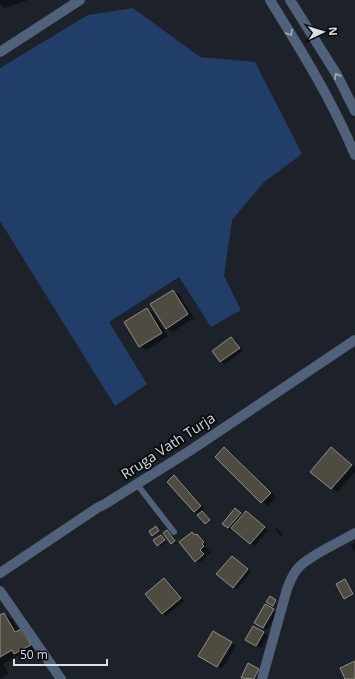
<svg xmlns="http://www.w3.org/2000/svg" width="355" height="679" viewBox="0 0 355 679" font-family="'Open Sans',sans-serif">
  <rect width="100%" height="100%" fill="#1d222a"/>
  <polygon fill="#213e69" points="133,8 200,57 255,62 302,154 264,182 232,220 224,276 241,310 211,327 179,277 109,322 147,384 115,406 0,221 0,68 88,15"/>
  <g fill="#0007">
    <polygon points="0,0 28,0 5,8 0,4"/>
    <polygon points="173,291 179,294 194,318 173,332 166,328"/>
    <polygon points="147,309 153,312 168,336 147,350 140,346"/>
    <polygon points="231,338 236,340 243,351 225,364 221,362 213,351"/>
    <polygon points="224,448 231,452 276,497 268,506 262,502"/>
    <polygon points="331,449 355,467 355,472 338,492 332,489 312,472"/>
    <polygon points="175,477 179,479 204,508 201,511 211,521 207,524 200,514 194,511"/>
    <polygon points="237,510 242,514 238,519 239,521 250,515 268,530 255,546 231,527 230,529 224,523"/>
    <polygon points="156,527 160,532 155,536 153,535"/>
    <polygon points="277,528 283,534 281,536 275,530"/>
    <polygon points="169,532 176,543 174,545 164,533"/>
    <polygon points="192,533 201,537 207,545 205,546 211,553 206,555 207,557 199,563 195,561"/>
    <polygon points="161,536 166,542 160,546 158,545"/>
    <polygon points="355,543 355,553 351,545"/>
    <polygon points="236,559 251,572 237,589 233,587"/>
    <polygon points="165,579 169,582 184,601 166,616 162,613"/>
    <polygon points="345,581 354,595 347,599 345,598"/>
    <polygon points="270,597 277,601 275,606 268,602"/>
    <polygon points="266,606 277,613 267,630 255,623"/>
    <polygon points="4,614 12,619 19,631 38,650 23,658 19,655 3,664 9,674 0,679 0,616"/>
    <polygon points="254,627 268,636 261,648 247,640"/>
    <polygon points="214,632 236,646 222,669 200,656"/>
    <polygon points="258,669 262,672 259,679 245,679 242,677"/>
  </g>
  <g fill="#4e4c41" stroke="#918f83">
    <polygon points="173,290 188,314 166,329 150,304"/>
    <polygon points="147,308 162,333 139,347 124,322"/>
    <polygon points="231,337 240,348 220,362 212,351"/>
    <polygon points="224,447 271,493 261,503 215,457"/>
    <polygon points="331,447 352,465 331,489 310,472"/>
    <polygon points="174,475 201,506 194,512 167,482"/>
    <polygon points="235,508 241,513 228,528 222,524"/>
    <polygon points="202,511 210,520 205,524 197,515"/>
    <polygon points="246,511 265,527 250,544 231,528"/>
    <polygon points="156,526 159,531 152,536 149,531"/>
    <polygon points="167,530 175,541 171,544 163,533"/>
    <polygon points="192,532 195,535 197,534 204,542 202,544 204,546 200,550 204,554 195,562 179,542"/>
    <polygon points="161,535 165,540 157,546 153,540"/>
    <polygon points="232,556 248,569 233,588 216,574"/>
    <polygon points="164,578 181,598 162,614 145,594"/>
    <polygon points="345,579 353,594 344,599 336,584"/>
    <polygon points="270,596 276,600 273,606 266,602"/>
    <polygon points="265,604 274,609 263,628 254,623"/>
    <polygon points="4,613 15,632 22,629 31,645 14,654 12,650 0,657 0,615"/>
    <polygon points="253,626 264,632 256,646 245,640"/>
    <polygon points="213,631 232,642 217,667 198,656"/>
    <polygon points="355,661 355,679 345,679 340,668"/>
    <polygon points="248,663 259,669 254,679 241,678"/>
  </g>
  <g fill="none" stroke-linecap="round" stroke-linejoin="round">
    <polyline stroke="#50617a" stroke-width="6" points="136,483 174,532"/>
    <g stroke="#50617a" stroke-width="10">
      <polyline points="0,52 80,0"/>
      <polyline points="0,591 61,679"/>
      <path d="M262,679L287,589C290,581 293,573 299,567C310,555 340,542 355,533"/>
    </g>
    <g stroke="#50617a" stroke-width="10">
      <path d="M270,0C301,50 332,100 355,155"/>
      <polyline points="290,0 337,75 355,111"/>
      <polyline points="0,573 97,508 105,504 191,450 355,340"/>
    </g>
  </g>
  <defs><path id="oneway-chevron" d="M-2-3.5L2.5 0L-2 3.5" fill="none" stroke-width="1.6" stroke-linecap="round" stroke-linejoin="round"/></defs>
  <g stroke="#a3adba">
    <use href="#oneway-chevron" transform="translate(290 33) rotate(58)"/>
    <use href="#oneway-chevron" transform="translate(337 76) rotate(-119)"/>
  </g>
  <g text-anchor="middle" stroke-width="4" stroke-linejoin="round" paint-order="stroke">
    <g font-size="14" fill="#dbdfe4" stroke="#090c0f">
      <text transform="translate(168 446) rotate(-33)" y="5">Rruga Vath Turja</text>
    </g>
  </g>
  <g transform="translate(323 32) rotate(86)" stroke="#090c0f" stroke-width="3" paint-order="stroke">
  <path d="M0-3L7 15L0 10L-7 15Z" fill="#dbdfe4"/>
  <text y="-6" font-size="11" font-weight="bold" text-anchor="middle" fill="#dbdfe4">N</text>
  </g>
  <path d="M14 659v6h93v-6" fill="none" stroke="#dbdfe4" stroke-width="2"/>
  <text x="20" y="659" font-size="12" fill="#dbdfe4" stroke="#090c0f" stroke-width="3" paint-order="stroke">50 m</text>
</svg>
